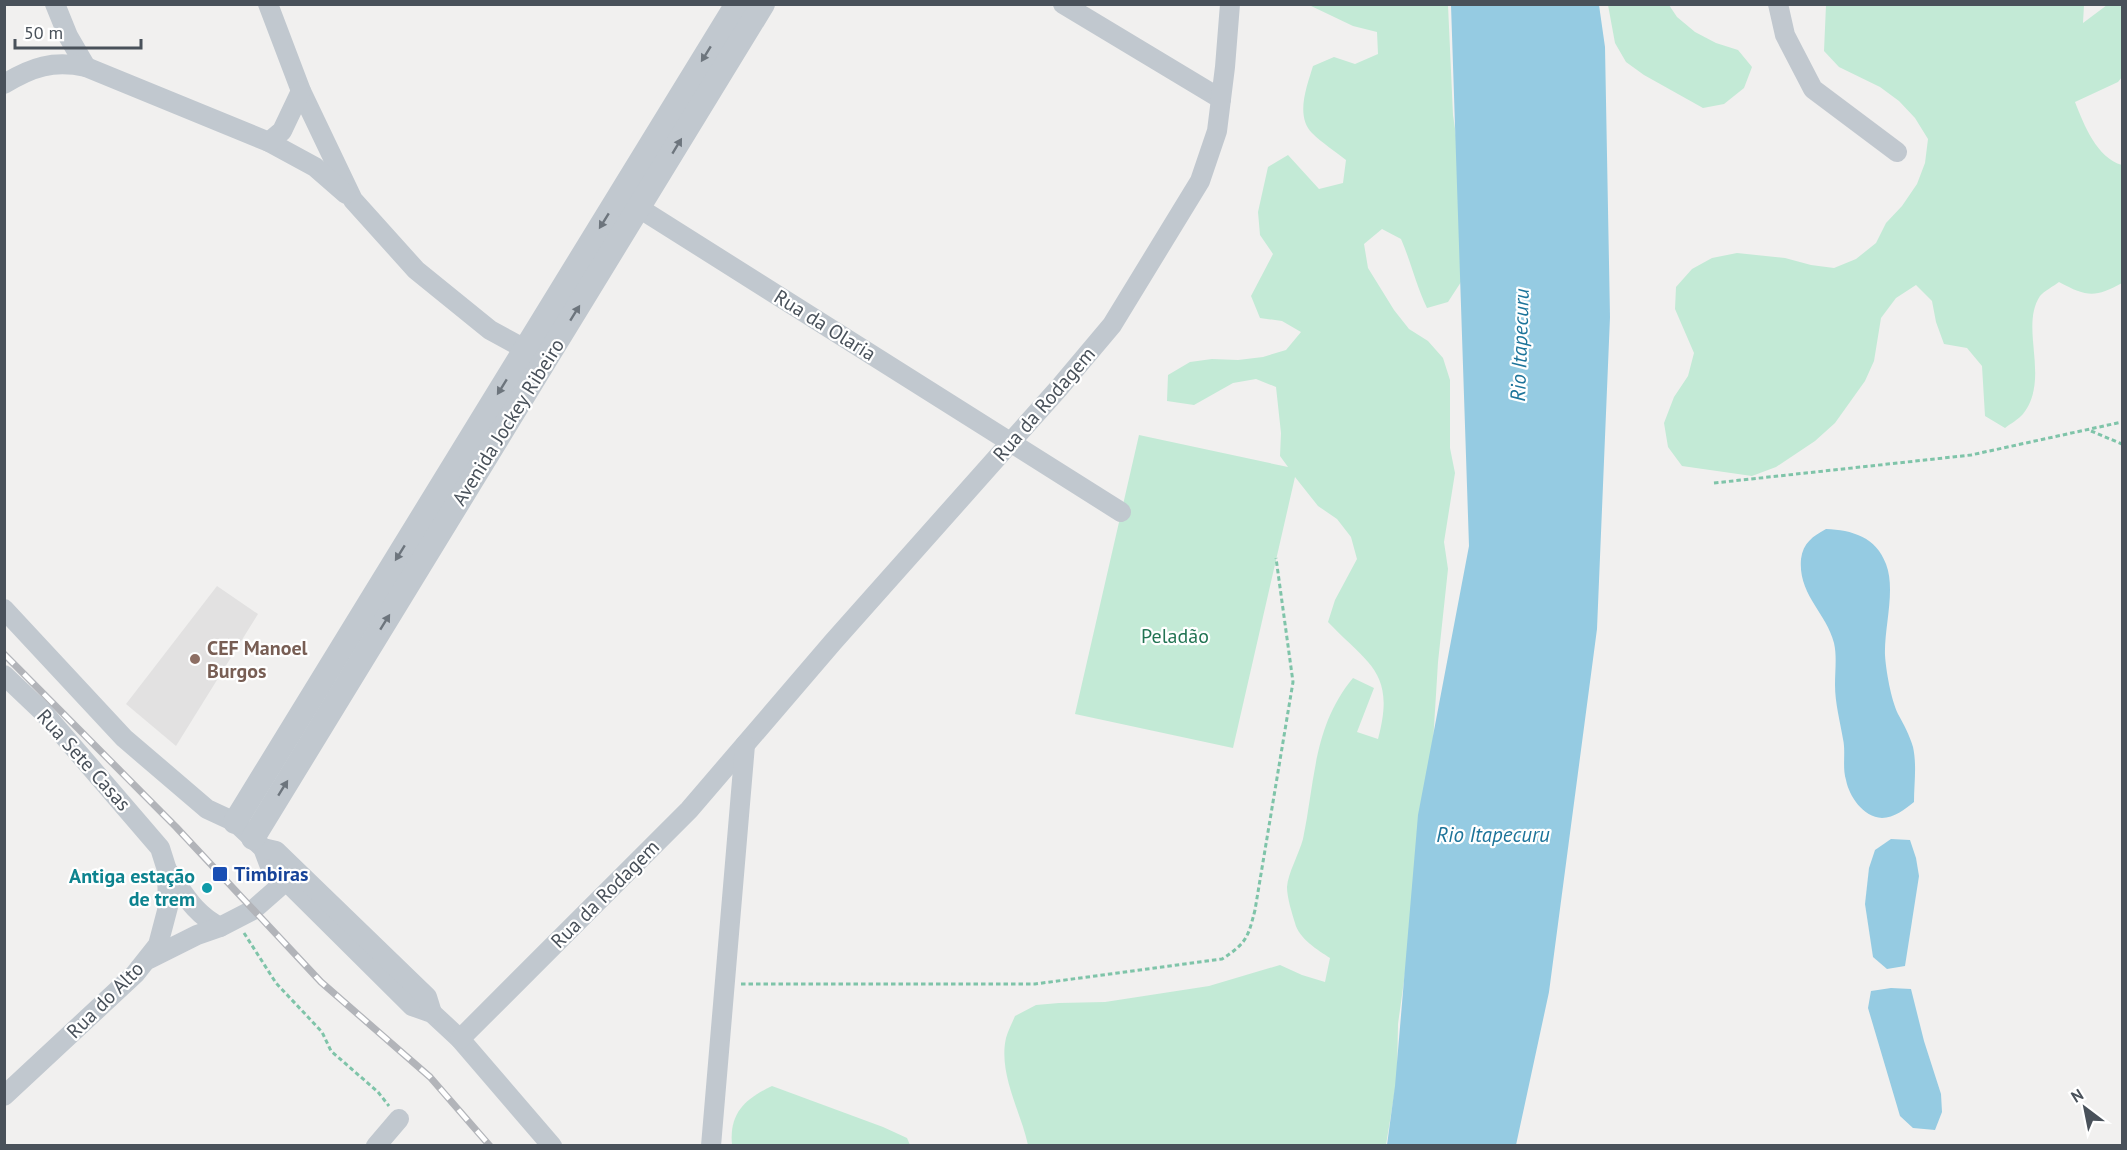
<svg xmlns="http://www.w3.org/2000/svg" width="2127" height="1150" viewBox="0 0 2127 1150" font-family="'PT Sans',sans-serif">
  <rect width="100%" height="100%" fill="#f1f0ef"/>
  <polygon fill="#e2e1e1" points="217,586 258,614 176,746 126,704"/>
  <g fill="#c3ead6">
    <path d="M1309,5H1448L1453,115L1460,163L1461,282L1448,302L1427,308C1416,285 1411,262 1401,239L1382,229L1364,244L1368,268L1394,310L1409,329L1428,341L1443,358L1450,380V448L1455,473L1444,542L1448,569L1438,662L1432,759L1415,902L1398,1024L1397,1078L1386,1145H1028C1021,1112 998,1074 1006,1038C1008,1031 1012,1023 1015,1016L1036,1005L1059,1003L1105,1002L1209,986L1280,965L1302,975L1325,982L1330,958C1318,950 1299,939 1295,923C1292,913 1287,898 1287,887C1288,873 1299,854 1303,839C1315,782 1313,726 1353,678L1374,688L1357,732L1378,739C1396,672 1369,665 1328,622L1335,600L1357,559L1351,537L1337,519L1318,506L1295,477L1233,748L1075,714L1139,435L1288,467L1280,456L1281,433L1276,387L1256,379L1233,383L1194,405L1167,401L1168,375L1190,362L1212,359L1238,360L1263,357L1286,350L1301,332L1282,321L1260,318L1251,296L1273,254L1260,235L1258,212L1268,167L1288,155L1319,189L1343,183L1346,160C1335,151 1322,143 1312,133C1295,116 1307,86 1313,66L1334,57L1355,64L1378,54L1377,32L1353,26Z"/>
    <polygon points="1608,5 1669,5 1677,17 1695,32 1716,43 1738,50 1752,67 1744,88 1724,104 1703,108 1644,75 1626,62 1615,43"/>
    <path d="M1826,5H2084L2083,23L2107,5H2122V77L2118,82L2075,102C2084,125 2097,158 2122,165V283C2095,298 2087,297 2059,282C2054,286 2044,291 2040,296C2019,328 2051,378 2023,414C2019,419 2010,424 2005,428L1985,416L1982,366L1967,348L1944,344L1936,322L1932,301L1916,285L1896,298L1881,318L1874,361L1865,381L1835,423L1815,441L1776,467L1752,476L1682,466L1668,447L1664,423L1674,397L1688,376L1694,353L1675,309L1676,287L1692,269L1712,258L1737,253L1785,258L1811,265L1834,268L1856,259L1876,243L1886,223L1902,206L1917,184L1925,163L1928,139L1915,118L1899,101L1880,87L1839,67L1824,51Z"/>
    <path d="M772,1086L883,1127L907,1138L910,1145H732C729,1113 745,1099 772,1086Z"/>
  </g>
  <g fill="#95cbe2">
    <polygon points="1451,5 1599,5 1605,47 1610,317 1597,629 1549,992 1516,1145 1387,1145 1395,1086 1418,815 1469,546"/>
    <path d="M1826,529C1852,530 1876,537 1886,564C1896,590 1884,627 1885,655C1886,671 1891,699 1898,714C1904,725 1909,734 1913,747C1917,766 1914,783 1914,802C1905,809 1894,818 1882,818C1863,817 1849,796 1846,780C1842,767 1846,752 1843,739C1840,721 1835,703 1835,685C1835,671 1837,656 1834,643C1826,612 1798,595 1801,559C1803,543 1813,536 1826,529Z"/>
    <polygon points="1891,839 1910,840 1916,858 1919,876 1905,966 1887,969 1873,957 1865,904 1869,868 1875,850"/>
    <polygon points="1891,988 1911,989 1924,1041 1941,1094 1942,1112 1935,1130 1913,1128 1900,1116 1868,1008 1871,991"/>
  </g>
  <g fill="none" stroke-linecap="round" stroke-linejoin="round">
    <g stroke="#7fc4a9" stroke-width="3" stroke-dasharray="4.5 3" stroke-linecap="butt">
      <polyline points="2091,431 2122,444"/>
      <polyline points="1714,483 1971,455 2122,422"/>
      <polyline points="244,933 276,983 322,1032 331,1051 378,1092 389,1106"/>
      <path d="M741,984H1035L1222,959C1247,943 1248,937 1255,910L1293,682L1276,558"/>
    </g>
    <g stroke="#c1c8cf" stroke-width="20">
      <polyline points="55,4 68,36 86,67"/>
      <polyline points="268,4 301,91 353,200 416,270 490,330 525,349"/>
      <polyline points="1063,4 1221,99"/>
      <polyline points="1778,4 1785,35 1813,89 1897,152"/>
      <path d="M4,84C32,67 53,60 86,67L269,142L315,167L346,194"/>
      <polyline points="269,142 282,131 301,91"/>
      <polyline points="639,208 1121,512"/>
      <polyline points="4,609 124,738 207,809 235,822 263,848 269,864 412,1006 432,1013 460,1039 552,1146"/>
      <polyline points="4,675 44,713 160,848 167,870 168,907 158,945 135,974 4,1096"/>
      <polyline points="263,848 276,851 427,997 432,1013"/>
      <path d="M167,870C184,893 193,913 220,927"/>
      <polyline points="149,959 197,935 220,927 253,910 286,881"/>
      <polyline points="460,1039 689,810 833,642 1059,388 1112,325 1200,181 1217,131 1225,67 1230,4"/>
      <polyline points="376,1146 399,1119"/>
      <polyline points="711,1146 745,745"/>
    </g>
    <g stroke="#c1c8cf" stroke-width="24">
      <polyline points="235,822 737,4"/>
      <polyline points="253,838 763,4"/>
    </g>
    <defs>
      <polyline id="rail" points="4,654 176,827 321,982 430,1077 490,1146"/>
    </defs>
    <use href="#rail" stroke="#b2b4b9" stroke-width="7"/>
    <use href="#rail" stroke="#fff" stroke-width="4.5" stroke-dasharray="14" stroke-linecap="butt"/>
  </g>
  <defs><path id="oneway-solid" d="M-6-.8H1V-3.2L6.5 0L1 3.2V.8H-6Z" transform="scale(1.5)"/></defs>
  <g fill="#6d757d">
    <use href="#oneway-solid" transform="translate(706 54) rotate(122)"/>
    <use href="#oneway-solid" transform="translate(677 146) rotate(-59)"/>
    <use href="#oneway-solid" transform="translate(604 221) rotate(122)"/>
    <use href="#oneway-solid" transform="translate(575 313) rotate(-58)"/>
    <use href="#oneway-solid" transform="translate(502 387) rotate(122)"/>
    <use href="#oneway-solid" transform="translate(400 553) rotate(122)"/>
    <use href="#oneway-solid" transform="translate(385 622) rotate(-58)"/>
    <use href="#oneway-solid" transform="translate(283 788) rotate(-58)"/>
  </g>
  <circle fill="#8d6e63" stroke="#fff" stroke-width="2" cx="195" cy="659" r="6"/>
  <rect fill="#1a4fb4" stroke="#fff" stroke-width="2" x="212" y="866" width="16" height="16" rx="3"/>
  <circle fill="#0f9aa8" stroke="#fff" stroke-width="2" cx="207" cy="888" r="6"/>
  <g text-anchor="middle" stroke-width="4.5" stroke-linejoin="round" paint-order="stroke">
    <g font-size="20" fill="#49515a" stroke="#fff">
      <text transform="translate(825 325) rotate(32)" y="7">Rua da Olaria</text>
      <text transform="translate(1044 404) rotate(-49)" y="7">Rua da Rodagem</text>
      <text transform="translate(508 422) rotate(-58)" y="7">Avenida Jockey Ribeiro</text>
      <text transform="translate(84 760) rotate(48)" y="7">Rua Sete Casas</text>
      <text transform="translate(605 894) rotate(-45)" y="7">Rua da Rodagem</text>
      <text transform="translate(105 1000) rotate(-45)" y="7">Rua do Alto</text>
    </g>
    <g font-size="20" fill="#227453" stroke="#fff">
      <text x="1175" y="643">Peladão</text>
    </g>
    <g font-size="20" font-weight="bold" fill="#785e54" stroke="#fff" text-anchor="start">
      <text x="207" y="655">CEF Manoel<tspan x="207" dy="23">Burgos</tspan></text>
    </g>
    <g font-size="20" font-weight="bold" fill="#164399" stroke="#fff" text-anchor="start">
      <text x="234" y="881">Timbiras</text>
    </g>
    <g font-size="20" font-weight="bold" fill="#0d838f" stroke="#fff" text-anchor="end">
      <text x="195" y="883">Antiga estação<tspan x="195" dy="23">de trem</tspan></text>
    </g>
    <g font-size="21" font-style="italic" fill="#1d749a" stroke="#fff">
      <text transform="translate(1520 345) rotate(-88)" y="7">Rio Itapecuru</text>
      <text x="1493" y="842">Rio Itapecuru</text>
    </g>
  </g>
  <rect width="2127" height="1150" fill="none" stroke="#49515a" stroke-width="12"/>
  <g transform="translate(2085 1108) rotate(328)" stroke="#ffffff" stroke-width="4.5" paint-order="stroke">
  <path d="M0-4.5L10 22L0 15L-10 22Z" fill="#49515a"/>
  <text y="-9" font-size="16" font-weight="bold" text-anchor="middle" fill="#49515a">N</text>
  </g>
  <path d="M15 39v9h126v-9" fill="none" stroke="#49515a" stroke-width="3"/>
  <text x="24" y="39" font-size="18" fill="#49515a" stroke="#ffffff" stroke-width="4.5" paint-order="stroke">50 m</text>
</svg>
